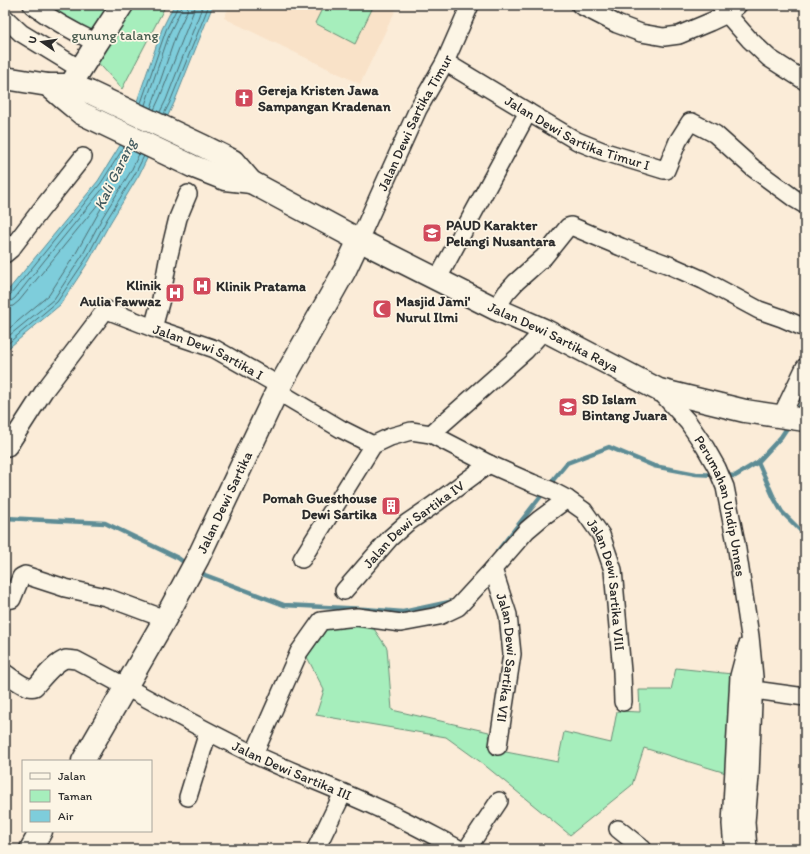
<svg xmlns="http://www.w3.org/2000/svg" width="810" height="854" viewBox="0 0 810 854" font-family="Itim,sans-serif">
  <rect width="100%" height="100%" fill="#fbecd8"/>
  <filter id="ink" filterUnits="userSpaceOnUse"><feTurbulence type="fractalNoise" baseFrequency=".025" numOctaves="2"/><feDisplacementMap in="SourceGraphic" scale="8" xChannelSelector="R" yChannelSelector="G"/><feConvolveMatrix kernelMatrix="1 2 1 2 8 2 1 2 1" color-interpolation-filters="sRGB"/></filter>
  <g filter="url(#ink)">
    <polygon fill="#f9e2c8" points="230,5 398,5 360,84 224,18"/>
    <g fill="#a6eebc" stroke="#688c74">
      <polygon points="46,5 166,5 122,89"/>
      <polygon points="324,5 374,5 355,44 315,23"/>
      <polygon points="330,625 372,626 387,648 392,710 489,732 490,749 558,762 564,732 611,743 617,711 640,712 639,690 671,690 676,668 732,674 726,773 644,748 632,785 570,835 482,763 446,737 316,715 324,690 307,657"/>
    </g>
    <polygon fill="#7ecddb" stroke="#5d8c95" points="174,5 213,5 174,103 139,175 110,223 89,261 60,305 5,351 5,294 98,181 124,139 162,29"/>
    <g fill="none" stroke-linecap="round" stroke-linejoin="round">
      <g stroke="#4c6c71" stroke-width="1">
        <polyline points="141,103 166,30 177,8 177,5"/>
        <polyline points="145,105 170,32 181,10 182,5"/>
        <polyline points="151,108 176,35 187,11 188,5"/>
        <polyline points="154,110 160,97 196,5"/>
        <polyline points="160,112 166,100 203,5"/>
        <polyline points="164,114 170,102 209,5"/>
        <polyline points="5,297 8,297 11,294 40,258 101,183 124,147"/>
        <polyline points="5,302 11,301 15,298 44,261 105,186 128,149"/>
        <polyline points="5,308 13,306 19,301 99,203 102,203 103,205 76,253 49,295 5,332"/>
        <polyline points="5,339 54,299 82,256 102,218 131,171 139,154"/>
        <polyline points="5,346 57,302 86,259 106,221 135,174 144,156"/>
      </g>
      <g stroke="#5d8c95" stroke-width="4.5">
        <polyline points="797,412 805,397"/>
        <polyline points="758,462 774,498 782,512 805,535"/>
        <polyline points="724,475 735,476 758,462 781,437 789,425"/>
        <polyline points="548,486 567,463 609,447 654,466 696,474 716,475"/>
        <polyline points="5,518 105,523 178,558 188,565"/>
        <polyline points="497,552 544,492"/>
        <polyline points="198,571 205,575 284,605 365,609 403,612 454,601"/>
      </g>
      <defs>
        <g id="street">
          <path d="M32,5C52,20 74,32 97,43"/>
          <polyline points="580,5 617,24 641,33 664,37 679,35 710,22 727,14 738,5"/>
          <polyline points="727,14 749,39 769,58 805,81"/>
          <polyline points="5,18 21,33 80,69"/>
          <path id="s1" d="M445,62L528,112L577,141L602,151L664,170H666L678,141L690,122H692L715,134L753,168L795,199L805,205"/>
          <path id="s2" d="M359,240L418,109L445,62L470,5"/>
          <polyline points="5,254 11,249 40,211 83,157"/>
          <polyline points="437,280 528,112"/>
          <polyline points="496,309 506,293 516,282 544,257 568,227 571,226 621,247 669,265 703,280 759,310 782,318 805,328"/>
          <polyline points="153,328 161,299 169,255 174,234 178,218 188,194"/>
          <path id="s3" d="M659,390L688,422L705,447L717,468L725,487L736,543L750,636L754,677L750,776L746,822L748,849"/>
          <polyline points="277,391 341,429 373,445"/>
          <polyline points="781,417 805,367"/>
          <polyline points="431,434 525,351 544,330"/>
          <path id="s4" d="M8,447L44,391L104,312L107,310L153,328L215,349L280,386"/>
          <path id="s5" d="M302,559L373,445L390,437L411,431L431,434L489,464L532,483L550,490L567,499L584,511L601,535L613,570L622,672L623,702"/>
          <path id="s6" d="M493,569L508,615L512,654L498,746"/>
          <path id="s7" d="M344,591L390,538L407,523L432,506L489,464"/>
          <polyline points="5,600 12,599 21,577 25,575 65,588 106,597 165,619"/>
          <path id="s8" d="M5,673C13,678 26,690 35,687C42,679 55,662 66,659C69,659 72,660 76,660C135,691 192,725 253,754C294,773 337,789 378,808C406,820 432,835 459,849"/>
          <polyline points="754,690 805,697"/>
          <polyline points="254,754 299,652 321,621 357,617 401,623 439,616 458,607 493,569 527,530 540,519 567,499"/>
          <polyline points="188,797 208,732"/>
          <polyline points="618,829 643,849"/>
          <polyline points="316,849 343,793"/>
          <polyline points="467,849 499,801"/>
          <polyline points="733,849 731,824 739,676 747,646"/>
        </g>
        <g id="secondary">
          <path id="s9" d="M5,78L48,85H70L89,92L203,146L233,161L251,182L359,240L496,309L544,330L659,390L745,411L805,420"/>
          <polyline points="48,85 63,98 81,113 192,166 225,179 251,182"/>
          <polyline points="63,97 97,43 122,5"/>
          <path id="s10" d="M83,761L165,619L198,558L277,391L345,270L359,240"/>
          <polyline points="31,849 41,831"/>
        </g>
      </defs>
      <use href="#street" stroke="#2b2b2b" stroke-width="20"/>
      <use href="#secondary" stroke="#2b2b2b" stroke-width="25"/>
      <use href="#street" stroke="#fcf5e5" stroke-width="17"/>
      <use href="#secondary" stroke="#fcf5e5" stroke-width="22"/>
    </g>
  </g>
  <defs>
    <symbol id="church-square" viewBox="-11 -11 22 22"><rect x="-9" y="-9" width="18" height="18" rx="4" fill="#d1495b" stroke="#fcf5e5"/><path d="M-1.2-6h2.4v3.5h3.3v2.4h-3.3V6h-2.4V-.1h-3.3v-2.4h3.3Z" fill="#fff"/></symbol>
    <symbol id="school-square" viewBox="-11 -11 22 22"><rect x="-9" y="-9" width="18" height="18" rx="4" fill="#d1495b" stroke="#fcf5e5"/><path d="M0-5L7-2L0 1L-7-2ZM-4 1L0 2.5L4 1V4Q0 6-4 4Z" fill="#fff"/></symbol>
    <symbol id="hospital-square" viewBox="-11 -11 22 22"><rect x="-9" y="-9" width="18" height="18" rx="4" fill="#d1495b" stroke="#fcf5e5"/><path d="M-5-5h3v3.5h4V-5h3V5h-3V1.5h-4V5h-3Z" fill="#fff"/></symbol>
    <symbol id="mosque-square" viewBox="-11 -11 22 22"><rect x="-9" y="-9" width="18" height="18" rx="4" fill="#d1495b" stroke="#fcf5e5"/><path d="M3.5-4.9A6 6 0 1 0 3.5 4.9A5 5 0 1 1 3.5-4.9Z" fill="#fff"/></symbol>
    <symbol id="building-square" viewBox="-11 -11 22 22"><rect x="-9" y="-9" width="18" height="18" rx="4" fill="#d1495b" stroke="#fcf5e5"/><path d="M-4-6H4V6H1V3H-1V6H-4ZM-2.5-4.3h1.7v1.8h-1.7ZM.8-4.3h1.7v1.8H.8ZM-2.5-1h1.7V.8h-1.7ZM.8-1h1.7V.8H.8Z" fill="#fff"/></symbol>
  </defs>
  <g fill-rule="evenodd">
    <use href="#church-square" x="233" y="87" width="22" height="22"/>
    <use href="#school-square" x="421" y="222" width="22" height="22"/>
    <use href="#hospital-square" x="191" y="275" width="22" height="22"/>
    <use href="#hospital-square" x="164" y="282" width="22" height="22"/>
    <use href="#mosque-square" x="371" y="298" width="22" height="22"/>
    <use href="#school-square" x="557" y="396" width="22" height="22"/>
    <use href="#building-square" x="380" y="495" width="22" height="22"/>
  </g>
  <g text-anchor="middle" stroke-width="3.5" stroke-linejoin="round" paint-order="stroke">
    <g font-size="14" fill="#4a5c4f" stroke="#fcf5e5">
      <text x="115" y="40">gunung talang</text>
    </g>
    <g font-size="14" font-weight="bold" fill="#2b2b2b" stroke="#fcf5e5" text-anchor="start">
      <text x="258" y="95">Gereja Kristen Jawa<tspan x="258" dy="16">Sampangan Kradenan</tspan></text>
      <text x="446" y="230">PAUD Karakter<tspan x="446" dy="16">Pelangi Nusantara</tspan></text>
      <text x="161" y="290" text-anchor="end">Klinik<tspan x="161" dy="16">Aulia Fawwaz</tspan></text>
      <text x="216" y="291">Klinik Pratama</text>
      <text x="396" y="306">Masjid Jami'<tspan x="396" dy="16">Nurul Ilmi</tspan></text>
      <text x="582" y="404">SD Islam<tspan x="582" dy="16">Bintang Juara</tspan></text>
      <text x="377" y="503" text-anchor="end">Pomah Guesthouse<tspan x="377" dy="16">Dewi Sartika</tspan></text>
    </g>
    <g font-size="14" fill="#2b2b2b" stroke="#fcf5e5">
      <text dy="5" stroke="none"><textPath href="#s2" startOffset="130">Jalan Dewi Sartika Timur</textPath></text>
      <text dy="5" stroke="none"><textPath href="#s1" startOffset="151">Jalan Dewi Sartika Timur I</textPath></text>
      <text dy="5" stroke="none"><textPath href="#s9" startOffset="613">Jalan Dewi Sartika Raya</textPath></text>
      <text dy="5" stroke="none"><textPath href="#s4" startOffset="279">Jalan Dewi Sartika I</textPath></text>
      <text dy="5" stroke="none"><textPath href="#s10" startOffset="295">Jalan Dewi Sartika</textPath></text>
      <text dy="5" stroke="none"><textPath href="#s3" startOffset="135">Perumahan Undip Unnes</textPath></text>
      <text dy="5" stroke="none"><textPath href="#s7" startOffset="97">Jalan Dewi Sartika IV</textPath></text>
      <text dy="5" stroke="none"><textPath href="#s5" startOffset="446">Jalan Dewi Sartika VIII</textPath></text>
      <text dy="5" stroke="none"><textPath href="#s6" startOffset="91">Jalan Dewi Sartika VII</textPath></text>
      <text dy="5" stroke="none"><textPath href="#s8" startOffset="329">Jalan Dewi Sartika III</textPath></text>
    </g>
    <g font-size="15" font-style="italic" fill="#445c60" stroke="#fcf5e5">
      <text transform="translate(115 174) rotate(-64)" y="5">Kali Garang</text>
    </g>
  </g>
  <rect width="810" height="854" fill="none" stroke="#fcf5e5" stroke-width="20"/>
  <rect x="10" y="10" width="790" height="834" fill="none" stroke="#2b2b2b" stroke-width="1.5" filter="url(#ink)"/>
  <rect x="22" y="760" width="130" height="72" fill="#fcf5e5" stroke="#a8a49b"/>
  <rect x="30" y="773" width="20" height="6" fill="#fcf5e5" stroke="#a8a49b"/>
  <text x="58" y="780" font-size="12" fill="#2b2b2b">Jalan</text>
  <rect x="30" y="790" width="20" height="12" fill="#a6eebc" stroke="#a8a49b"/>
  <text x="58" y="800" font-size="12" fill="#2b2b2b">Taman</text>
  <rect x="30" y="810" width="20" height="12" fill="#7ecddb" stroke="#a8a49b"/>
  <text x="58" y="820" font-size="12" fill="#2b2b2b">Air</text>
  <g transform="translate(42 42) rotate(283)" stroke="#fcf5e5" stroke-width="3" paint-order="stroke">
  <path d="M0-3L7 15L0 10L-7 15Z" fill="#2b2b2b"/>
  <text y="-6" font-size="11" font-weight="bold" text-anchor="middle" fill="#2b2b2b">U</text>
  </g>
</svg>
